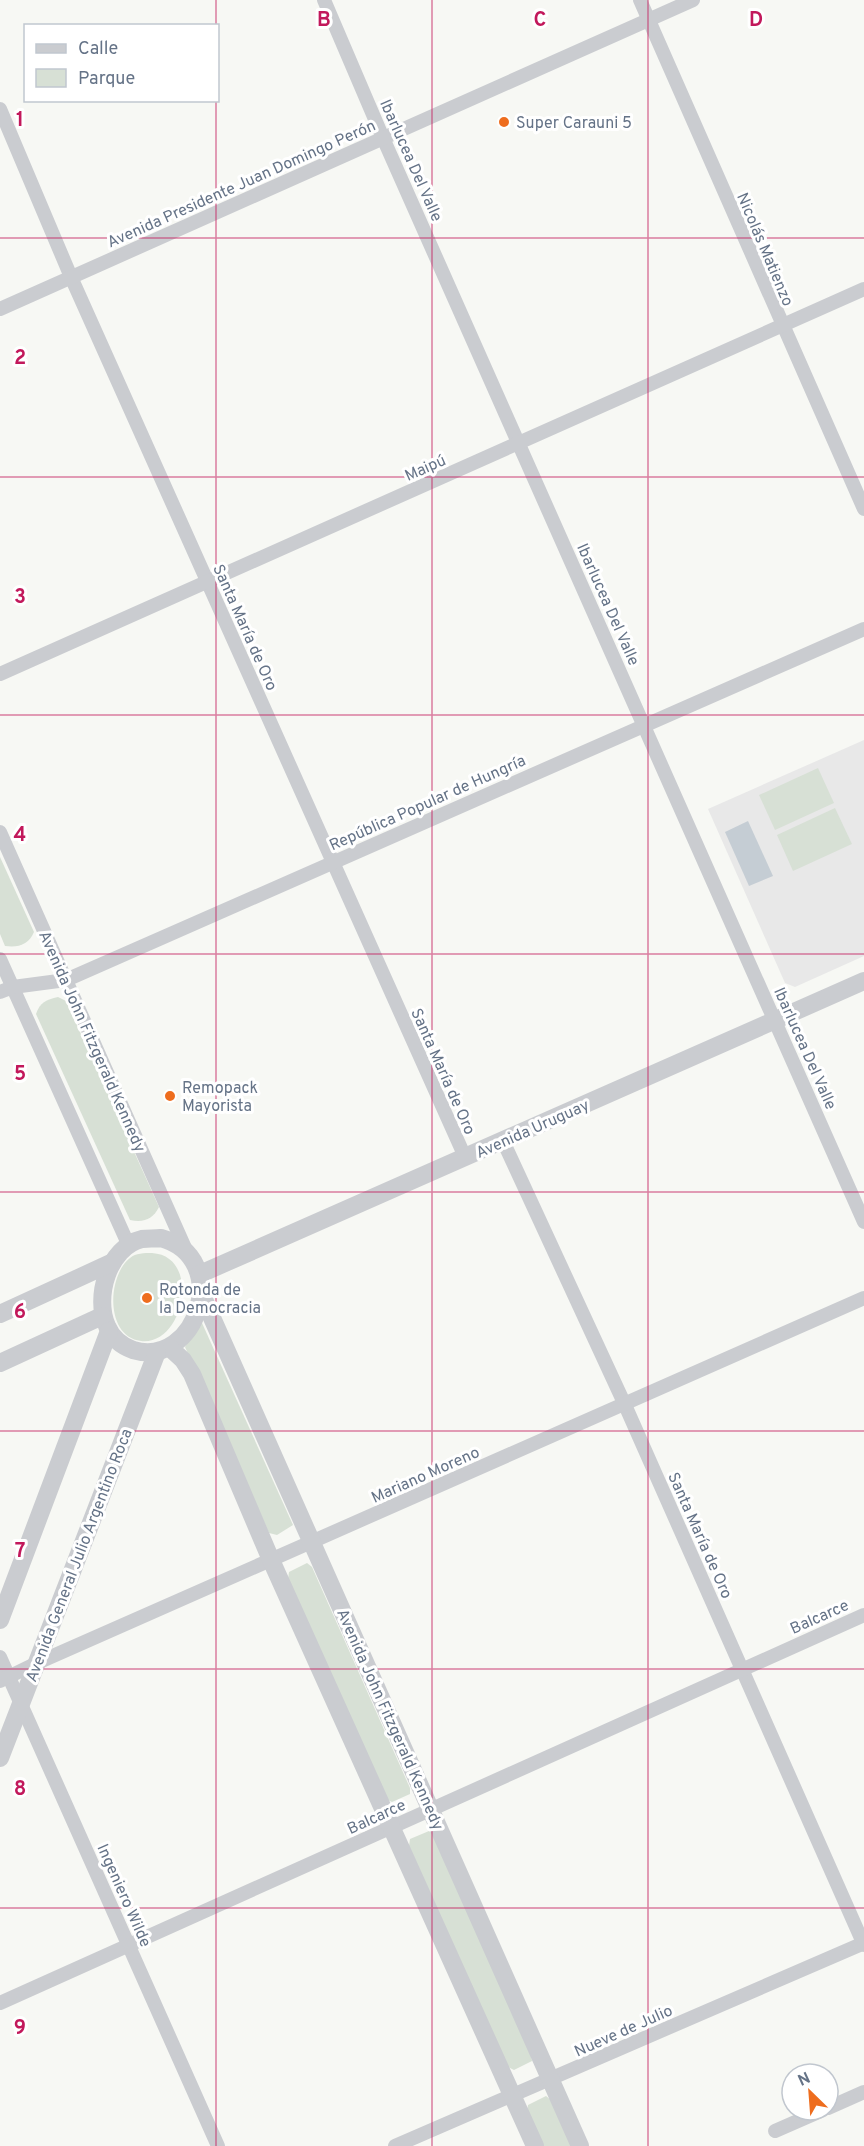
<svg xmlns="http://www.w3.org/2000/svg" width="864" height="2146" viewBox="0 0 864 2146" font-family="Overpass,sans-serif">
  <rect width="100%" height="100%" fill="#f7f8f4"/>
  <polygon fill="#e8e8e8" points="864,740 864,956 795,987 785,983 708,809"/>
  <g fill="#d7e0d5">
    <polygon points="818,768 834,803 775,830 759,795"/>
    <polygon points="835,808 852,844 793,871 777,835"/>
    <path d="M0,857L34,932C29,944 19,948 5,946L0,934Z"/>
    <path d="M58,997L66,1001L159,1207C153,1219 144,1223 130,1220L36,1014C40,1002 46,1000 58,997Z"/>
    <path d="M152,1253C202,1256 184,1346 141,1341C105,1337 107,1276 130,1258C136,1253 144,1253 152,1253Z"/>
    <polygon points="202,1323 293,1525 277,1535 269,1533 185,1347 198,1324"/>
    <polygon points="307,1563 312,1567 410,1788 410,1794 392,1802 386,1799 288,1579 289,1572"/>
    <polygon points="429,1831 434,1834 531,2056 532,2061 514,2070 508,2067 409,1846 410,1839"/>
    <polygon points="546,2096 551,2100 572,2146 542,2146 527,2112 528,2105"/>
  </g>
  <polygon fill="#c5cdd4" points="748,821 773,876 749,886 725,832"/>
  <g fill="none" stroke-linecap="round" stroke-linejoin="round">
    <g stroke="#caccd0" stroke-width="14">
      <polyline points="324,0 383,138 864,1222"/>
      <polyline points="640,0 864,509"/>
      <polyline points="0,109 71,277 465,1157"/>
      <polyline points="0,309 693,0"/>
      <polyline points="0,674 864,289"/>
      <polyline points="0,832 186,1250"/>
      <polyline points="0,959 129,1246"/>
      <polyline points="0,992 13,987 66,980 864,629"/>
      <polyline points="503,1141 625,1405 864,1945"/>
      <polyline points="0,1657 218,2146"/>
      <polyline points="0,1681 37,1663 864,1298"/>
      <polyline points="0,2003 864,1615"/>
      <polyline points="828,2108 864,2092"/>
      <polyline points="775,2131 823,2110"/>
      <polyline points="395,2146 864,1943"/>
    </g>
    <g stroke="#caccd0" stroke-width="18">
      <path d="M161,1238C233,1258 197,1369 133,1350C122,1346 112,1338 107,1326C94,1298 108,1247 142,1239C148,1238 155,1239 161,1238Z"/>
      <polyline points="200,1274 864,981"/>
      <polyline points="201,1293 580,2146"/>
      <polyline points="0,1314 113,1262"/>
      <polyline points="170,1348 183,1360 192,1374 271,1560 535,2146"/>
      <polyline points="0,1363 102,1316"/>
      <polyline points="0,1620 109,1331"/>
      <polyline points="0,1758 157,1352"/>
    </g>
  </g>
  <path fill="none" stroke="#c2185b" stroke-width="1.5" stroke-opacity="0.55" d="M216,0V26M432,0V2146M648,0V2146M216,100V2146M0,238H864M0,477H864M0,715H864M0,954H864M0,1192H864M0,1431H864M0,1669H864M0,1908H864"/>
  <g fill="#ee6d1e" stroke="#fff" stroke-width="2">
    <circle cx="504" cy="122" r="6"/>
    <circle cx="170" cy="1096" r="6"/>
    <circle cx="147" cy="1298" r="6"/>
  </g>
  <g text-anchor="middle" stroke-width="6" stroke-linejoin="round" paint-order="stroke">
    <g font-size="16" fill="#657387" stroke="#fff" text-anchor="start">
      <text x="516" y="128">Super Carauni 5</text>
      <text x="182" y="1093">Remopack<tspan x="182" dy="18">Mayorista</tspan></text>
      <text x="159" y="1295">Rotonda de<tspan x="159" dy="18">la Democracia</tspan></text>
    </g>
    <g font-size="16" fill="#657387" stroke="#fff">
      <text transform="translate(412 160) rotate(66)" y="6">Ibarlucea Del Valle</text>
      <text transform="translate(241 183) rotate(-24)" y="6">Avenida Presidente Juan Domingo Perón</text>
      <text transform="translate(766 249) rotate(67)" y="6">Nicolás Matienzo</text>
      <text transform="translate(425 467) rotate(-24)" y="6">Maipú</text>
      <text transform="translate(609 604) rotate(66)" y="6">Ibarlucea Del Valle</text>
      <text transform="translate(246 627) rotate(66)" y="6">Santa María de Oro</text>
      <text transform="translate(427 802) rotate(-24)" y="6">República Popular de Hungría</text>
      <text transform="translate(93 1041) rotate(66)" y="6">Avenida John Fitzgerald Kennedy</text>
      <text transform="translate(806 1048) rotate(66)" y="6">Ibarlucea Del Valle</text>
      <text transform="translate(444 1071) rotate(66)" y="6">Santa María de Oro</text>
      <text transform="translate(532 1128) rotate(-24)" y="6">Avenida Uruguay</text>
      <text transform="translate(425 1474) rotate(-24)" y="6">Mariano Moreno</text>
      <text transform="translate(701 1535) rotate(66)" y="6">Santa María de Oro</text>
      <text transform="translate(78 1555) rotate(-69)" y="6">Avenida General Julio Argentino Roca</text>
      <text transform="translate(819 1616) rotate(-24)" y="6">Balcarce</text>
      <text transform="translate(391 1719) rotate(66)" y="6">Avenida John Fitzgerald Kennedy</text>
      <text transform="translate(376 1816) rotate(-25)" y="6">Balcarce</text>
      <text transform="translate(125 1895) rotate(66)" y="6">Ingeniero Wilde</text>
      <text transform="translate(623 2030) rotate(-24)" y="6">Nueve de Julio</text>
    </g>
  </g>
  <g font-size="20" text-anchor="middle" font-weight="bold" fill="#c2185b" stroke="#fff" stroke-width="6" stroke-linejoin="round" paint-order="stroke">
    <text x="324" y="26">B</text>
    <text x="540" y="26">C</text>
    <text x="756" y="26">D</text>
    <text x="20" y="126">1</text>
    <text x="20" y="364">2</text>
    <text x="20" y="603">3</text>
    <text x="20" y="841">4</text>
    <text x="20" y="1080">5</text>
    <text x="20" y="1318">6</text>
    <text x="20" y="1557">7</text>
    <text x="20" y="1795">8</text>
    <text x="20" y="2034">9</text>
  </g>
  <rect x="24" y="24" width="195" height="78" fill="#ffffff" stroke="#c1c7cf" stroke-width="1.5"/>
  <rect x="36" y="44" width="30" height="9" fill="#caccd0" stroke="#c1c7cf" stroke-width="1.5"/>
  <text x="78" y="54" font-size="18" fill="#657387">Calle</text>
  <rect x="36" y="69" width="30" height="18" fill="#d7e0d5" stroke="#c1c7cf" stroke-width="1.5"/>
  <text x="78" y="84" font-size="18" fill="#657387">Parque</text>
  <g transform="translate(810 2092) rotate(335)"><circle r="28" fill="#ffffff" stroke="#c1c7cf" stroke-width="1.5"/>
  <path d="M0-4.5L10 22L0 15L-10 22Z" fill="#ee6d1e"/>
  <text y="-9" font-size="16" font-weight="bold" text-anchor="middle" fill="#657387">N</text>
  </g>
</svg>
